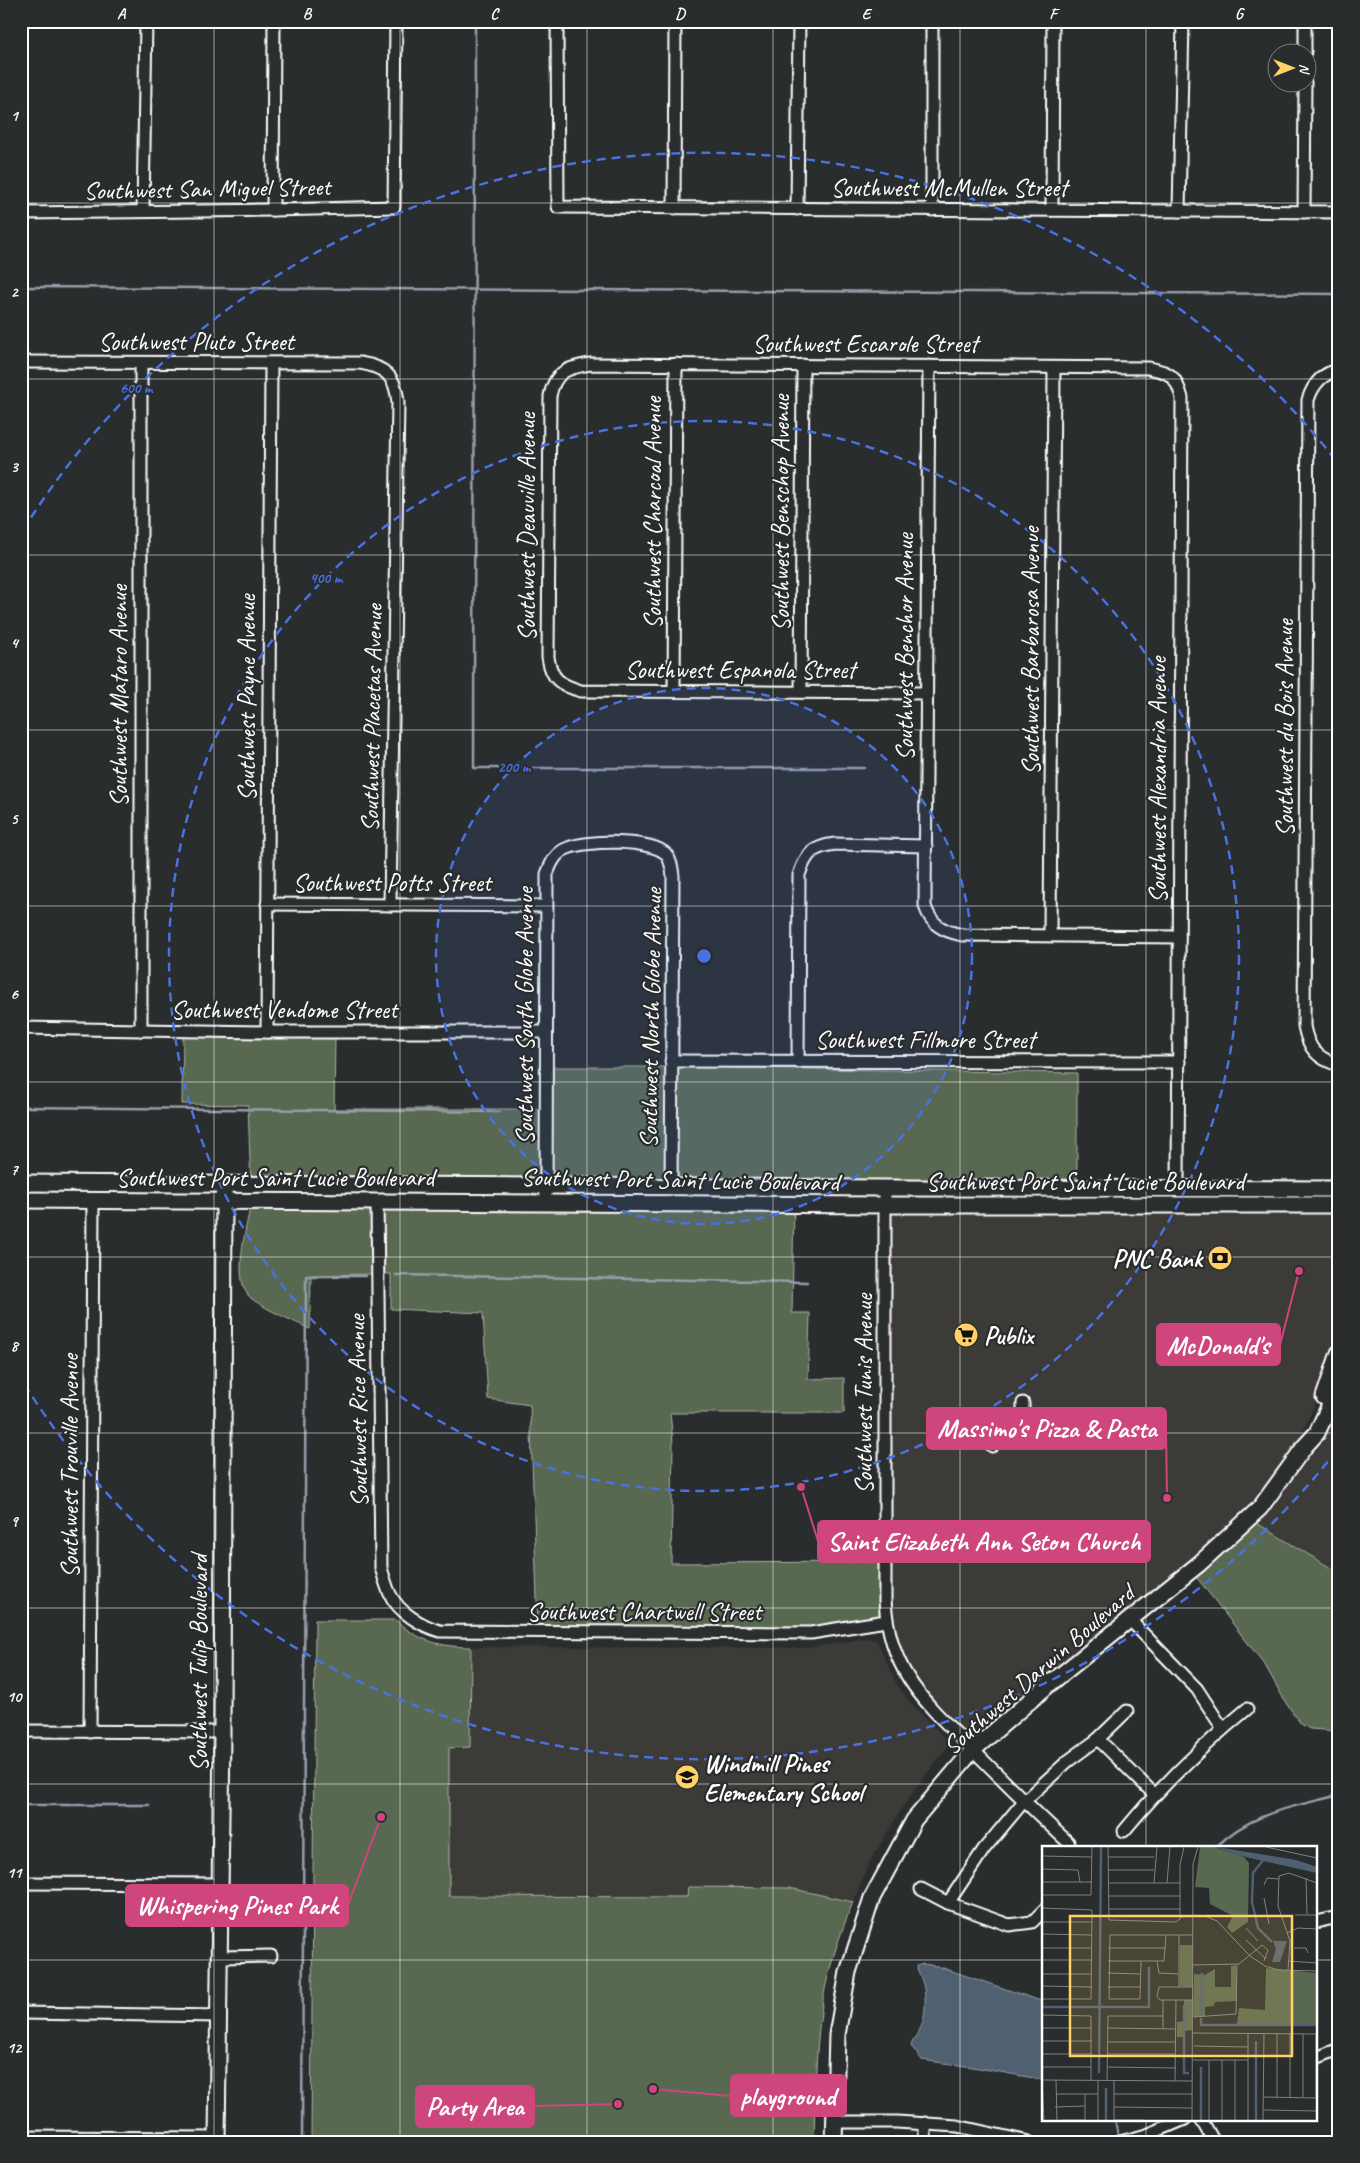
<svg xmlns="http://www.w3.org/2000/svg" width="1360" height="2163" viewBox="0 0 1360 2163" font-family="Caveat,sans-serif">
  <rect width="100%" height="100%" fill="#2a2d2e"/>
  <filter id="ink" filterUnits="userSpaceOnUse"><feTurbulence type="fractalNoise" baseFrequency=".02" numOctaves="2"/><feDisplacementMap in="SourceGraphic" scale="10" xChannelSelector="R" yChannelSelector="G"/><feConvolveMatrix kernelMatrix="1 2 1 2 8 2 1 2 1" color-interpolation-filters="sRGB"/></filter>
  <g filter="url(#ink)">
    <g fill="#3c3b38">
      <polygon points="891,1203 1339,1207 1338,1332 1320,1394 1304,1428 1300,1444 1256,1505 1195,1560 973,1743 936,1707 916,1682 897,1642 891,1621"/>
      <polygon points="1339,1400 1339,1573 1253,1521"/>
      <polygon points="869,1638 877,1641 896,1683 909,1701 945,1739 947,1747 905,1803 868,1865 853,1902 789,1888 688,1887 688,1897 449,1896 449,1747 470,1747 471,1647 808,1648"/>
    </g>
    <g fill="#596851" stroke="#acb4a8">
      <polygon points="183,1036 335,1038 334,1109 541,1109 541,1189 251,1188 248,1105 182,1104"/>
      <polygon points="551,1067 666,1067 665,1189 551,1189"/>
      <polygon points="677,1067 1077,1073 1077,1191 675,1189"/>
      <path d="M374,1197V1274L311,1275L310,1329C291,1320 269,1311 252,1299C230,1283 247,1226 251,1203Z"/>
      <polygon points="384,1197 794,1205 792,1313 810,1313 808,1379 844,1378 844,1413 670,1413 673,1442 671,1563 880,1562 881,1617 811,1629 538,1627 530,1405 488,1399 483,1313 391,1309 391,1274 384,1274"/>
      <polygon points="1253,1521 1339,1573 1339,1731 1310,1729 1301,1724 1286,1703 1265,1665 1194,1574"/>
      <path d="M315,1620H396C417,1641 442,1647 471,1647L470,1747L449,1748V1896L687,1897L688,1887L789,1888L853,1902C839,1937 826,1974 821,2012C815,2055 815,2098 814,2142H311Z"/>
    </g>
    <path fill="#4f6071" stroke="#95a0aa" d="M923,1964L937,1966L1041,2001L1044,2000V2080L973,2067L922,2060L911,2046C914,2036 921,2031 923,2021C926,2010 926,1991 922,1981C920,1975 917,1972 917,1966Z"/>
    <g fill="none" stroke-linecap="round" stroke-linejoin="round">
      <g stroke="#95a0aa" stroke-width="2.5">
        <polyline points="475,21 474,768 864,768"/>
        <polyline points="21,287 1339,294"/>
        <polyline points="21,1107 500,1112"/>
        <polyline points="396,1275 807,1282"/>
        <polyline points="21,1805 149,1805"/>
        <path d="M1216,1847C1251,1812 1293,1807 1339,1795"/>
        <polyline points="1115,2119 1118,2135"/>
        <polyline points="302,2142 306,1276 366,1276"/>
      </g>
      <defs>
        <g id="street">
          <polyline points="557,21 558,207 1339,212"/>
          <polyline points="1305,52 1305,21"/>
          <polyline points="674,208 675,21"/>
          <polyline points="797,209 799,21"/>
          <polyline points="273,210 274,21"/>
          <polyline points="932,210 932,21"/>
          <polyline points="1052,210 1053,21"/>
          <polyline points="143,211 146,21"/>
          <polyline points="1179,211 1183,21"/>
          <polyline points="1304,212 1305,82"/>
          <polyline points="21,213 273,210 394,207 396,21"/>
          <path d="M21,362L360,363C385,367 396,376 398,403L390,905"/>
          <polyline points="141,363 141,1030"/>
          <path d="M929,366L925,906C931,925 943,931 962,935L1179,937"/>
          <path d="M1339,370C1322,373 1313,384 1308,400L1304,1026C1308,1048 1317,1059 1339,1065"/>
          <polyline points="674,691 676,364"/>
          <polyline points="801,692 803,365"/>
          <path d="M926,693L581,691C560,685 551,679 548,657L550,396C555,371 567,368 590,364L1148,368C1171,372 1176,376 1182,398L1178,1188"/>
          <polyline points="267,904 546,906"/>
          <polyline points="1050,935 1054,368"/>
          <polyline points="21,1028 267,1032 546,1032"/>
          <polyline points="267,1032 271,364"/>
          <polyline points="671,1061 1179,1062"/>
          <path d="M798,1062L799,875C806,854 812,847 835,844L926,846"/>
          <path d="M885,1188V1600C889,1674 927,1704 975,1752C1006,1783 1036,1813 1068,1842L1070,1847"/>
          <path d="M377,1201L381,1568C384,1577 386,1586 390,1594C399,1613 422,1626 440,1631L811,1633L886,1621"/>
          <path d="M546,1202L547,874C551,863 556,852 568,848C586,840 652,839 666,854C671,860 672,868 673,876L671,1186"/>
          <path d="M992,1446C994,1425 1003,1427 1019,1420L1023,1412V1403"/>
          <polyline points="1130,1620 1197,1689 1223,1729"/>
          <polyline points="21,1731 222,1732"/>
          <polyline points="90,1732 93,1200"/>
          <polyline points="1098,1739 1154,1794"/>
          <path d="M1124,1831C1161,1786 1202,1746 1247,1709"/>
          <polyline points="21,1883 221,1884"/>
          <polyline points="921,1889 948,1903 1009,1925 1032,1922 1044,1910"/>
          <polyline points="948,1903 984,1849 1024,1801 1068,1761 1098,1739 1127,1711"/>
          <polyline points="1316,1922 1339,1917"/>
          <polyline points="220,1957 271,1956"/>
          <polyline points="21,2013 220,2016"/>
          <polyline points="1316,2058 1339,2049"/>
          <polyline points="1201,2119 1214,2142"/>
          <polyline points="834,2122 897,2122 957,2126 1029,2142"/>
          <polyline points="21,2137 217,2138"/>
          <polyline points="925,2142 925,2123"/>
          <polyline points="1120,2142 1147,2135 1185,2119"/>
        </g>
        <g id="secondary">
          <polyline points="21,1183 885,1188 1339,1189"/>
          <polyline points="21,1200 885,1205 1339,1205"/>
          <polyline points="1324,1397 1339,1353"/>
          <polyline points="217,2142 222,1732 224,1191"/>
          <polyline points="834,2142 837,2035 848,1972 872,1898 914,1820 973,1750 1047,1686 1199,1564 1260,1508 1305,1446 1317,1433 1339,1385"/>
        </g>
      </defs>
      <use href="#street" stroke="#fff" stroke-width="15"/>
      <use href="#secondary" stroke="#fff" stroke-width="19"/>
      <use href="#street" stroke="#2a2d2e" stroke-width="11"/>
      <use href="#secondary" stroke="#2a2d2e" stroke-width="15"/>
    </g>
  </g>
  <path fill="none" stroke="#fff" stroke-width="1" stroke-opacity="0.55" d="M214,21V2142M400,21V2142M587,21V2142M773,21V2142M960,21V2142M1146,21V1847M21,203H1339M21,379H1339M21,555H1339M21,730H1339M21,906H1339M21,1082H1339M21,1257H1339M21,1433H1339M21,1608H1339M21,1784H1339M21,1960H1044M1316,1960H1339M1146,2119V2142"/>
  <circle cx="704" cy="956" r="268" fill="#4a71e0" fill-opacity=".12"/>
  <g fill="none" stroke="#4a71e0" stroke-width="2.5" stroke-dasharray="9 6">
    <circle cx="704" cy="956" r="268"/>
    <circle cx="704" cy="956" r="535"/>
    <path d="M1337 1450A803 803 0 0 1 23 1382M23 530A803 803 0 0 1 1337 462"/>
  </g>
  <defs>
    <symbol id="bank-disc" viewBox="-11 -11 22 22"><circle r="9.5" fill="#ffd166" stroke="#2a2d2e"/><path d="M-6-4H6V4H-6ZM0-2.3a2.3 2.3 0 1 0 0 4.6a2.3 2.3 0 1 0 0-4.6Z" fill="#111"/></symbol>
    <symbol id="supermarket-disc" viewBox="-11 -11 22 22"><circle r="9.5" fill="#ffd166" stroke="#2a2d2e"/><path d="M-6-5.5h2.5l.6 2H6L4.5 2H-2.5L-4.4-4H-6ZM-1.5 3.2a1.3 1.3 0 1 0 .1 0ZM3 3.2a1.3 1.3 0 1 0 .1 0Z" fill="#111"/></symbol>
    <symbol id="school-disc" viewBox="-11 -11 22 22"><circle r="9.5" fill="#ffd166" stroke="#2a2d2e"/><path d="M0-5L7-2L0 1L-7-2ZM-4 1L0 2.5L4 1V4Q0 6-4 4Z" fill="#111"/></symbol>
  </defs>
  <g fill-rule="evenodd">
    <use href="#bank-disc" x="1206" y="1244" width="28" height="28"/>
    <use href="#supermarket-disc" x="952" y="1321" width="28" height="28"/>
    <use href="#school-disc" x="673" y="1763" width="28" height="28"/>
  </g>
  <g text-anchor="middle" stroke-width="4.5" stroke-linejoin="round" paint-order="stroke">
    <g font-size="25" fill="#fff" stroke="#2a2d2e">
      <text x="949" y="196">Southwest McMullen Street</text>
      <text transform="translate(207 188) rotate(-1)" y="9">Southwest San Miguel Street</text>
      <text x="196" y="350">Southwest Pluto Street</text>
      <text x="865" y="352">Southwest Escarole Street</text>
      <text transform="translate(652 513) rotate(-90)" y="9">Southwest Charcoal Avenue</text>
      <text transform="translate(780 513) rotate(-90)" y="9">Southwest Benschop Avenue</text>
      <text transform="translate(526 527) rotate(-90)" y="9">Southwest Deauville Avenue</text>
      <text transform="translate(904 647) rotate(-90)" y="9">Southwest Benchor Avenue</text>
      <text transform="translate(1030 651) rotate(-90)" y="9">Southwest Barbarosa Avenue</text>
      <text x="740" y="678">Southwest Espanola Street</text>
      <text transform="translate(118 696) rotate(-90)" y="9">Southwest Mataro Avenue</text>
      <text transform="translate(246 698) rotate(-90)" y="9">Southwest Payne Avenue</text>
      <text transform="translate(371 718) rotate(-89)" y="9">Southwest Placetas Avenue</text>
      <text transform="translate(1284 728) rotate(-90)" y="9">Southwest du Bois Avenue</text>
      <text transform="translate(1157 780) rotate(-90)" y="9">Southwest Alexandria Avenue</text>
      <text x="392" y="891">Southwest Potts Street</text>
      <text x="284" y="1018">Southwest Vendome Street</text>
      <text transform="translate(524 1016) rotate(-90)" y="9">Southwest South Globe Avenue</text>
      <text transform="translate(650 1018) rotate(-89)" y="9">Southwest North Globe Avenue</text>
      <text x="925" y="1048">Southwest Fillmore Street</text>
      <text x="275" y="1186">Southwest Port Saint Lucie Boulevard</text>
      <text transform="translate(680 1179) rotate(1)" y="9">Southwest Port Saint Lucie Boulevard</text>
      <text x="1085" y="1190">Southwest Port Saint Lucie Boulevard</text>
      <text transform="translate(863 1394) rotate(-90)" y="9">Southwest Tunis Avenue</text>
      <text transform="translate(357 1411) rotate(-91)" y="9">Southwest Rice Avenue</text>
      <text transform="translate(69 1466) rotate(-90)" y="9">Southwest Trouville Avenue</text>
      <text x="644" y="1620">Southwest Chartwell Street</text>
      <text transform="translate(198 1663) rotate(-90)" y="9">Southwest Tulip Boulevard</text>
      <text transform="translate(1038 1669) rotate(-41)" y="9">Southwest Darwin Boulevard</text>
    </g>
    <g font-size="25" font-weight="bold" fill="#fff" stroke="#2a2d2e" text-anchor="start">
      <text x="1202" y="1267" text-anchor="end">PNC Bank</text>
      <text x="984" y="1344">Publix</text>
      <text x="704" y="1772">Windmill Pines<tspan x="704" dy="29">Elementary School</tspan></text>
    </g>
  </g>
  <g transform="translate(1042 1846)">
    <rect width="275" height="275" fill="#2a2d2e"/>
    <path d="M158,1H172L202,11L207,17L206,76L190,87L185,81L191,70L168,58L167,42L153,41ZM138,99H151L150,141L138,140ZM194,119L195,155L173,156L172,160L163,161V170L151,171L152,128L163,129L173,123V141H189V120ZM224,122L275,127V178H195L197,162L223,164ZM142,154H150V184L142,185V191H135V176L142,175Z" fill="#596851"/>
    <path d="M174,1L254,14L275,21V27L195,9ZM231,95H245L238,116H230L234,103Z" fill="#4f6071"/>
    <path fill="none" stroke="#4f6071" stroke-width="2.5" d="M222,13L211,27L210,56L216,82L230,96M142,159V227H147M0,161H107V121M159,169L160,127M159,172V179H275M57,227L59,1M64,274V242M159,274V221M214,274V195"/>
    <path fill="none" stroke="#7f8182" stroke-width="1" d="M66,1L67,74L134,76L138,73V19L142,1M224,1L275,12M0,10L50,11M66,11H112M0,23L36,24L38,36M66,24H112M264,32L265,68M0,36H50M66,37H138M112,37L115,1M125,37L128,1M222,39L225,32L237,33M0,49H49L50,1M66,50H138M222,52L227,78M0,62L50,64L49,153H0M66,63H138M253,69H275M138,71L163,70L175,75L208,110L223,120L237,124L275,125M0,76H50M204,82L216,95M245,87L256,82L275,83M0,88L50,89M204,94L224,113M0,102H50M66,102H124M252,102H264L266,107M0,114H50M66,115H122L124,89M99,115L98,153H67L68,89H150M115,115L117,127L137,128M246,115L275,117M150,119L197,118L220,99L226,104L222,115M246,124L248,95L236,60L237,30L247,27L275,37M66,127L99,128M0,128H50M0,140L50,141M66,141H99M137,141V89M150,141H117L115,150L118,154H152M0,169L49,170V234M152,171L194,168L195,119M0,182H50M66,182L134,183M121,183V154M150,187L275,188M0,195H50M65,196H134M152,200L206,201M0,208H50M65,208H134M151,214H206M0,221H49M65,221L134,222M0,234L150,235M0,234L2,274M14,234L15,274M56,235V274M65,235L66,170H121M133,235L134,154M14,248H56M72,248H150M222,251L274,252M235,251V187M248,251V188M261,251V188M274,252V188M13,261L43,260M72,261L150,262M222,264L275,265M20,274H43M43,274V248M72,274V235M72,274H102M150,274L151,18L156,1M167,274V214M180,274V214M193,274V214M206,274V187M221,274L222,187"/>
    <path fill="#ffd166" fill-opacity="0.15" stroke="#ffd166" stroke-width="2.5" d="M28,70H250V210H28Z"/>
    <rect width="275" height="275" fill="none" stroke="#fff" stroke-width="2.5"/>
  </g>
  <circle cx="704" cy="956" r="8" fill="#4a71e0" stroke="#2a2d2e" stroke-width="2.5"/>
  <g font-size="15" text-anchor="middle" font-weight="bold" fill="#4a71e0" stroke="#2a2d2e" stroke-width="4.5" stroke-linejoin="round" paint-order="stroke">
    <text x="136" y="393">600 m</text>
    <text x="326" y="583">400 m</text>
    <text x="514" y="772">200 m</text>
  </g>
  <path fill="none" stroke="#ce467c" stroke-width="2" d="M1299 1271L1280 1345M1167 1498L1166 1428M801 1487L818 1541M381 1817L348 1905M653 2089L731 2096M618 2104L534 2106"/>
  <g fill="#ce467c" stroke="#2a2d2e" stroke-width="2">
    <circle cx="1299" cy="1271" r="5"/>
    <circle cx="1167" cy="1498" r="5"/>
    <circle cx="801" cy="1487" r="5"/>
    <circle cx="381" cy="1817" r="5"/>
    <circle cx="653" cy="2089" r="5"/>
    <circle cx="618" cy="2104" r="5"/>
  </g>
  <g fill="#ce467c" stroke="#ce467c" stroke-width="2">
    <rect x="1157" y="1324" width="123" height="41" rx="5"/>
    <rect x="927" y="1408" width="239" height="41" rx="5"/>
    <rect x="818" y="1521" width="332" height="41" rx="5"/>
    <rect x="126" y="1885" width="222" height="41" rx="5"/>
    <rect x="731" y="2075" width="115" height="41" rx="5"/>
    <rect x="416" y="2086" width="118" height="41" rx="5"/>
  </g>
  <g font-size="26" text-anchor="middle" font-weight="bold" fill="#fff">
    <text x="1218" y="1354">McDonald's</text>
    <text x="1047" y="1437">Massimo's Pizza &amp; Pasta</text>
    <text x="984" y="1550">Saint Elizabeth Ann Seton Church</text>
    <text x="237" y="1914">Whispering Pines Park</text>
    <text x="788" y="2105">playground</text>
    <text x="475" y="2115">Party Area</text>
  </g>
  <rect width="1360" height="2163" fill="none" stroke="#2a2d2e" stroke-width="55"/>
  <g transform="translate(1292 68) rotate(90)"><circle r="24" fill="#2a2d2e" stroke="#7f8182"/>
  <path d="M0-4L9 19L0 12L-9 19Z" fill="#ffd166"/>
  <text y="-8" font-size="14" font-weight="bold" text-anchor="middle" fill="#ffffff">N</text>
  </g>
  <rect x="28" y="28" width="1304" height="2108" fill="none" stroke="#fff" stroke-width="2"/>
  <g font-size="16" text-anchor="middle" font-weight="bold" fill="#fff">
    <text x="121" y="19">A</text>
    <text x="307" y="19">B</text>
    <text x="494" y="19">C</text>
    <text x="680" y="19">D</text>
    <text x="866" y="19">E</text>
    <text x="1053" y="19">F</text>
    <text x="1239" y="19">G</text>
    <text x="14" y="121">1</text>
    <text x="14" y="297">2</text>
    <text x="14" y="472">3</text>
    <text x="14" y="648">4</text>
    <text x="14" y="824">5</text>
    <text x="14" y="999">6</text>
    <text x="14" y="1175">7</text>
    <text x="14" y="1351">8</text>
    <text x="14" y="1526">9</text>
    <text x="14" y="1702">10</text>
    <text x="14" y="1878">11</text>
    <text x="14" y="2053">12</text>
  </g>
</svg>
